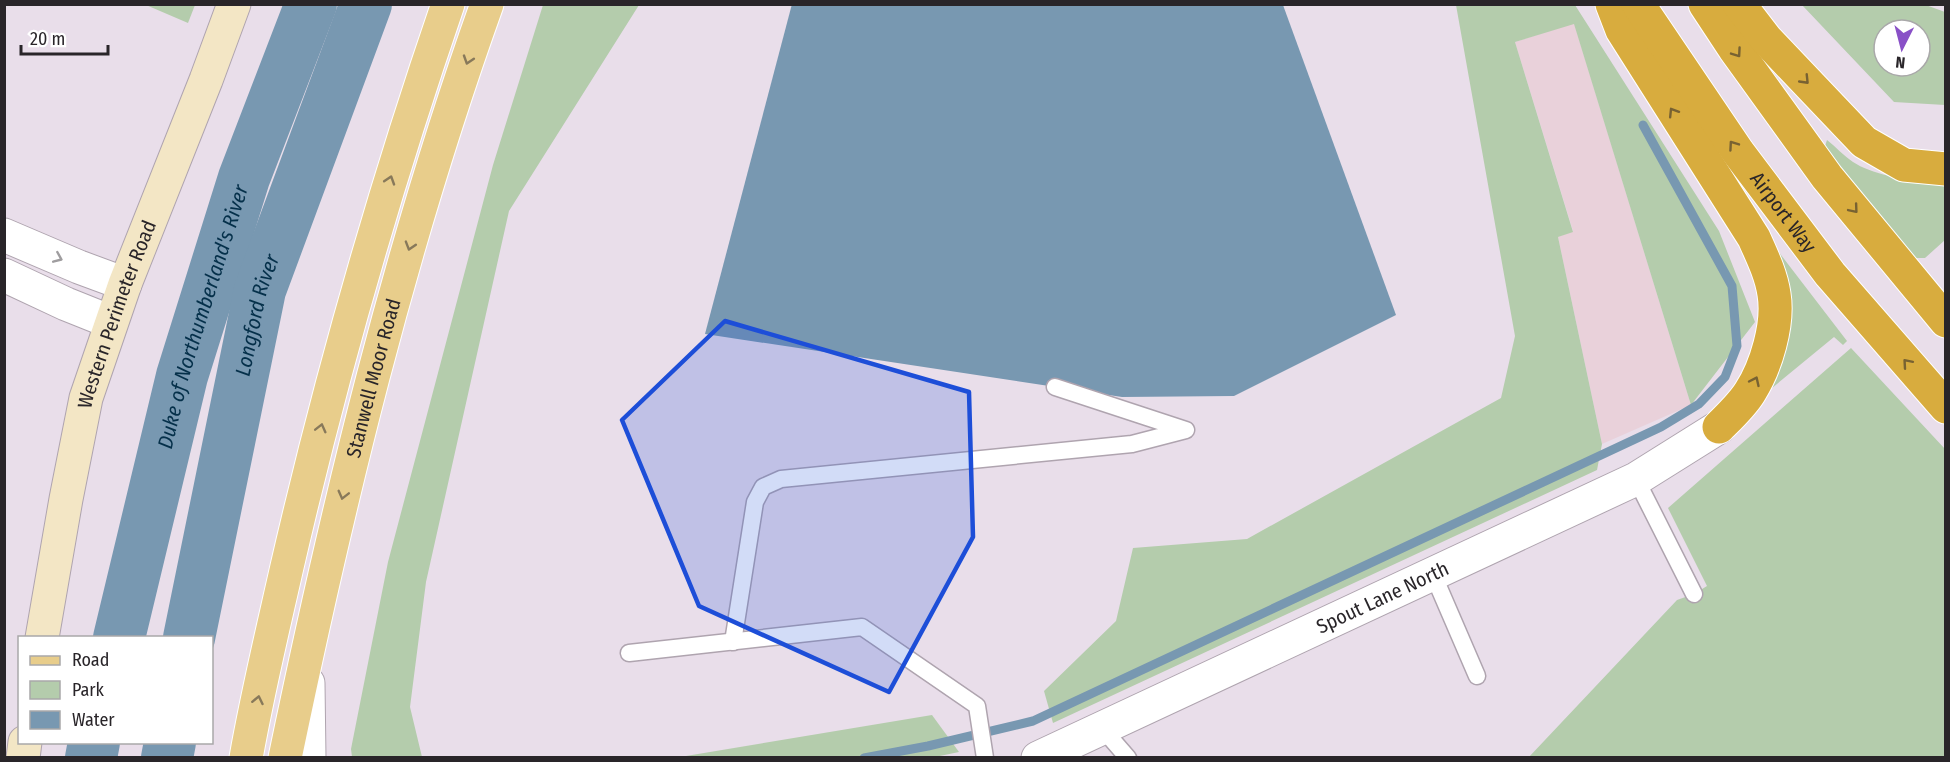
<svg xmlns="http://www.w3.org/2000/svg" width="1950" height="762" viewBox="0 0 1950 762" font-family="'Fira Sans Condensed',sans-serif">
  <rect width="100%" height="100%" fill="#e9deea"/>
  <polygon fill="#e9d1da" points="1574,23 1691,405 1602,444 1558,237 1573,231 1515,42"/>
  <g fill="#b4ccac" fill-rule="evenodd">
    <path d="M1923,4L1945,12V105L1894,102L1802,5ZM1884,30H1920V66H1884Z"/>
    <polygon points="146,5 195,5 188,23"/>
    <polygon points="543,5 639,5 509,211 426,582 410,707 422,757 352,757 351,749 388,562 493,165"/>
    <polygon points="1456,5 1575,5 1719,231 1755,322 1691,405 1574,24 1515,42 1573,232 1558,237 1602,444 1597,470 1053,723 1044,691 1116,621 1133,548 1247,539 1501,398 1515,336"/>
    <path d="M1827,140C1836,147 1844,156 1853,162C1874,176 1920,184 1945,180V240L1925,258H1915L1824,149Z"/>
    <polygon points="1758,225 1847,341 1843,345 1834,337 1749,407 1769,368"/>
    <polygon points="1851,348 1945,449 1945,757 1528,758 1677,600 1694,594 1707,586 1668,508"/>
    <polygon points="932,715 959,752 930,758 680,757"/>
  </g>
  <polygon fill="#7898b1" points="792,4 1283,5 1396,315 1234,396 1122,397 705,334"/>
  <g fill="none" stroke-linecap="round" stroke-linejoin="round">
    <polyline stroke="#7898b1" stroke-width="9" points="864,758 928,746 1033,721 1661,427 1699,404 1725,377 1737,346 1732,286 1643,125"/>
    <g stroke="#7898b1" stroke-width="52">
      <path id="s1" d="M119,638L182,376L244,178L311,4"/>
      <path id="s2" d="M189,638L260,290L366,4"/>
      <polyline points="91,758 94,742"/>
      <polyline points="167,758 170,742"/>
    </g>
    <defs>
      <g id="lane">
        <polyline points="1636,479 1694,594"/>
        <polyline points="1433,574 1477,676"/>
        <polyline points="733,642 755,502 763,487 781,479 1132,444 1186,430 1055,387"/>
        <polyline points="629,653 862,627 977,706 985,758"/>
        <polyline points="1102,728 1128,758"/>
      </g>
      <g id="street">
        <polyline points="4,235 79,267 125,284"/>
        <polyline points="4,275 66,304 111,322"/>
        <polyline points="308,683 309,758"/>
        <path id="s3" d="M1038,758L1636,479L1719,427"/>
      </g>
      <g id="secondary">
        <path id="s4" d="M42,638L66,499L86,398L125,284L206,80L234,4"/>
        <polyline points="23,758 25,742"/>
      </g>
      <g id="primary">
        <path d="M246,758C257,695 272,633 286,571C330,380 384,190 448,4"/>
        <path id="s5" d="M285,758C338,503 399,250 487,4"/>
      </g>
      <g id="highway">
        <path d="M1612,4L1622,30L1754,238C1762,256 1771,274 1774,294C1779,324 1766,367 1750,392C1742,405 1730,416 1719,427"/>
        <path id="s6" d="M1638,4L1738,152L1830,274L1946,407"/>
        <polyline points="1705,4 1734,48 1827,177 1946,321"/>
        <polyline points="1739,4 1766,39 1864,142 1904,165 1946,169"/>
      </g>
    </defs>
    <use href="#lane" stroke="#afa4af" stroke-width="19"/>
    <use href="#street" stroke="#afa4af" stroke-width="35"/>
    <use href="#secondary" stroke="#afa4af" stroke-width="35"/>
    <use href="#primary" stroke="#fff" stroke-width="35"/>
    <use href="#highway" stroke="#fff" stroke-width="35"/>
    <use href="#lane" stroke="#fff" stroke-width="16"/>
    <use href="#street" stroke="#fff" stroke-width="33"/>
    <use href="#secondary" stroke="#f3e6c5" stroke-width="33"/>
    <use href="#primary" stroke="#e8cd8b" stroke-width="33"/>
    <use href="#highway" stroke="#d8ac3e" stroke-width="33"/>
  </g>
  <defs><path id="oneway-chevron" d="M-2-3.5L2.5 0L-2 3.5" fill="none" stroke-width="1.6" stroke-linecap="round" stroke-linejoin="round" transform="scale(1.5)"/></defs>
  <g stroke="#786232">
    <use href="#oneway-chevron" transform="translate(1737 53) rotate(55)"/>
    <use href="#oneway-chevron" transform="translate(1805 80) rotate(46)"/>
    <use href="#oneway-chevron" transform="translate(1673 112) rotate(-122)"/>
    <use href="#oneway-chevron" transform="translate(1733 145) rotate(-125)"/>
    <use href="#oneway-chevron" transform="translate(1854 209) rotate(50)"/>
    <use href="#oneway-chevron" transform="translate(1907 363) rotate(-131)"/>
    <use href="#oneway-chevron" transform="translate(1755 381) rotate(-65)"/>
  </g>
  <g stroke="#88795a">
    <use href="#oneway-chevron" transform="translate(468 60) rotate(108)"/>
    <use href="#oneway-chevron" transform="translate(390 180) rotate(-72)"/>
    <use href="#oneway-chevron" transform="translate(410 246) rotate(107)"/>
    <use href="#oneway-chevron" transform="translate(321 428) rotate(-76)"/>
    <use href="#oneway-chevron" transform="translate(343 495) rotate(104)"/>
    <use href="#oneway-chevron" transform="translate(258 700) rotate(-78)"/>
  </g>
  <use stroke="#9f9d9f" href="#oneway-chevron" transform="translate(58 258) rotate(23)"/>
  <path fill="#1d4ed8" fill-opacity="0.2" stroke="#1d4ed8" stroke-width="4.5" stroke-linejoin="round" d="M725,321L969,392L973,537L889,692L699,606L622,420Z"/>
  <g text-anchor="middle" stroke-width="5" stroke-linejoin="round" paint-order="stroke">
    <g font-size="20" fill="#292529" stroke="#fff">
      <text dy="7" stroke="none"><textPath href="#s6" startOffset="254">Airport Way</textPath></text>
      <text dy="7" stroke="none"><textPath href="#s4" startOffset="333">Western Perimeter Road</textPath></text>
      <text dy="7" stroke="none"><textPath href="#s5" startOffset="390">Stanwell Moor Road</textPath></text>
      <text dy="7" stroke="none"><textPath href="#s3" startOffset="380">Spout Lane North</textPath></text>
    </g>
    <g font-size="21" font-style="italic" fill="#05304a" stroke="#fff">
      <text dy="7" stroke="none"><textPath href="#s2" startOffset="330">Longford River</textPath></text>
      <text dy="7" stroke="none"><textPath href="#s1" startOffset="332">Duke of Northumberland's River</textPath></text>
    </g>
  </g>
  <rect width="1950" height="762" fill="none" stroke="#292529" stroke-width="12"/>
  <rect x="18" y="636" width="195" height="108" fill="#ffffff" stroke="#a9a8a9" stroke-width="1.5"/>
  <rect x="30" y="656" width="30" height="9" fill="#e8cd8b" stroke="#a9a8a9" stroke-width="1.5"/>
  <text x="72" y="666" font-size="18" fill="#292529">Road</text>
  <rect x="30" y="681" width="30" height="18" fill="#b4ccac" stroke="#a9a8a9" stroke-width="1.5"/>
  <text x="72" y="696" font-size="18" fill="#292529">Park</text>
  <rect x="30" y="711" width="30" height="18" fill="#7898b1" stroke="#a9a8a9" stroke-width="1.5"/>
  <text x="72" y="726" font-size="18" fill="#292529">Water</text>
  <g transform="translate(1902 48) rotate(186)"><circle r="28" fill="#ffffff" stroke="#a9a8a9" stroke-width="1.5"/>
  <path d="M0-4.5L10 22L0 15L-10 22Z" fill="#8950c7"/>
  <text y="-9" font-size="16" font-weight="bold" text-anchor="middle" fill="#292529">N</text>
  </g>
  <path d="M21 45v9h87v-9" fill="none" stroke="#292529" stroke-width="3"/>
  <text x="30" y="45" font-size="18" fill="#292529" stroke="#ffffff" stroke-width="4.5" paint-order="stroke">20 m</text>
</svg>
